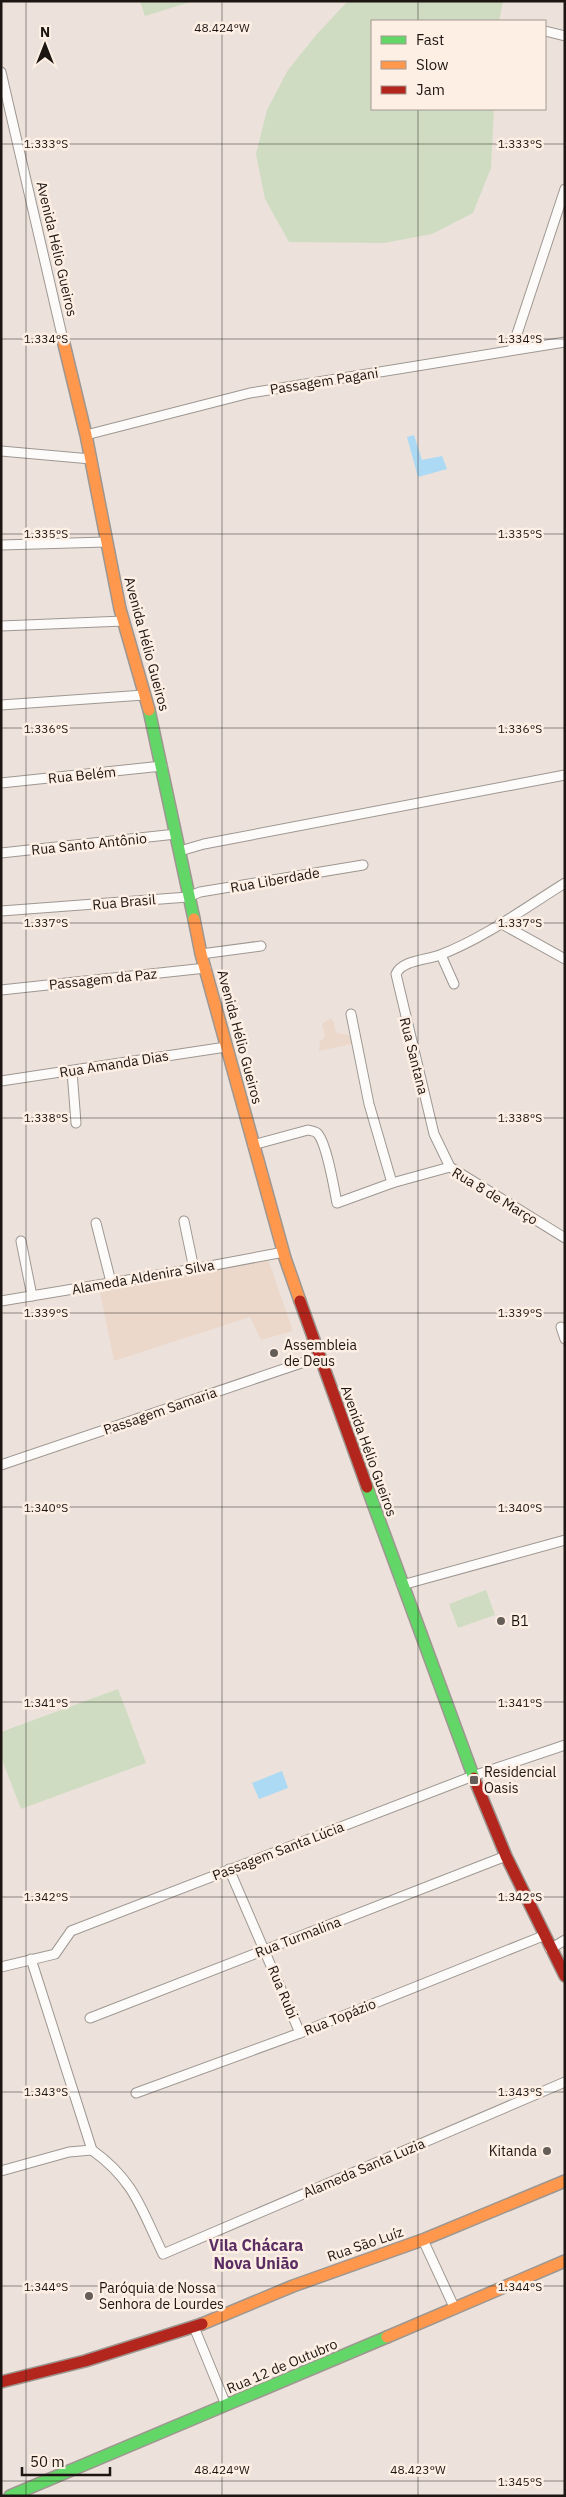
<svg xmlns="http://www.w3.org/2000/svg" width="566" height="2497" viewBox="0 0 566 2497" font-family="'IBM Plex Sans',sans-serif">
  <rect width="100%" height="100%" fill="#ece2db"/>
  <g fill="#ebd8cb">
    <polygon points="331,1018 335,1024 334,1026 337,1033 349,1035 352,1044 319,1051 320,1041 325,1037 322,1024"/>
    <polygon points="268,1259 293,1331 261,1340 250,1317 114,1361 100,1292"/>
  </g>
  <g fill="#cfdcc2">
    <polygon points="140,1 194,1 145,16"/>
    <polygon points="348,1 503,1 499,21 372,21 372,109 494,109 491,168 473,213 432,234 384,243 289,242 265,199 256,154 267,110 288,70 317,34"/>
    <polygon points="486,1590 495,1615 458,1628 449,1604"/>
    <polygon points="118,1689 146,1763 21,1809 1,1757 1,1732"/>
  </g>
  <g fill="#acd9f4">
    <polygon points="414,435 422,460 442,456 447,469 418,477 407,437"/>
    <polygon points="282,1771 288,1788 259,1799 252,1783"/>
  </g>
  <g fill="none" stroke-linecap="round" stroke-linejoin="round">
    <defs>
      <g id="street">
        <polyline points="545,31 565,36"/>
        <polyline points="1,72 64,344"/>
        <polyline points="512,349 565,189"/>
        <polyline points="86,435 250,393 565,342"/>
        <polyline points="1,451 91,459"/>
        <polyline points="1,545 106,542"/>
        <polyline points="1,626 124,621"/>
        <polyline points="1,705 144,695"/>
        <polyline points="1,783 162,766"/>
        <polyline points="180,851 204,844 565,775"/>
        <polyline points="1,853 176,834"/>
        <polyline points="1,911 188,897 200,892 363,865"/>
        <polyline points="500,923 565,959"/>
        <polyline points="201,954 261,946"/>
        <polyline points="441,955 454,984"/>
        <polyline points="1,990 206,968"/>
        <polyline points="351,1014 369,1104 392,1183"/>
        <polyline points="72,1071 76,1123"/>
        <polyline points="1,1081 226,1047"/>
        <path d="M253,1145L308,1130C312,1131 316,1131 318,1134C327,1145 334,1188 337,1203L392,1183L450,1167L565,1238"/>
        <path d="M450,1167L434,1134L396,974C402,960 427,960 440,955C484,938 525,908 565,883"/>
        <polyline points="184,1221 194,1269"/>
        <polyline points="96,1223 111,1282"/>
        <polyline points="21,1241 32,1296"/>
        <polyline points="1,1301 194,1269 284,1252"/>
        <polyline points="561,1327 565,1339"/>
        <polyline points="1,1465 319,1357"/>
        <polyline points="402,1585 565,1540"/>
        <polyline points="229,1869 300,2033"/>
        <polyline points="550,1949 565,1940"/>
        <path d="M31,1959L92,2150C135,2181 141,2209 163,2254L565,2082"/>
        <polyline points="1,1967 55,1954 71,1931 473,1776 565,1745"/>
        <polyline points="90,2018 506,1856"/>
        <polyline points="136,2093 300,2033 543,1936"/>
        <polyline points="1,2171 69,2152 92,2150"/>
        <polyline points="423,2240 455,2309"/>
        <polyline points="194,2327 226,2405"/>
      </g>
      <g id="fast">
        <polyline points="149,710 194,919"/>
        <polyline points="367,1487 474,1778"/>
        <polyline points="10,2496 387,2337"/>
      </g>
      <g id="slow">
        <polyline points="64,344 86,435 120,609 149,710"/>
        <polyline points="194,919 201,954 285,1258 300,1301"/>
        <polyline points="202,2324 293,2286 425,2239 565,2181"/>
        <polyline points="387,2337 565,2261"/>
      </g>
      <g id="jam">
        <polyline points="300,1301 367,1487"/>
        <polyline points="474,1778 506,1856 565,1976"/>
        <polyline points="1,2382 85,2361 202,2324"/>
      </g>
    </defs>
    <use href="#street" stroke="#9e9791" stroke-width="11"/>
    <use href="#fast" stroke="#9e9791" stroke-width="14"/>
    <use href="#slow" stroke="#9e9791" stroke-width="14"/>
    <use href="#jam" stroke="#9e9791" stroke-width="14"/>
    <use href="#street" stroke="#fcfbfa" stroke-width="9"/>
    <use href="#fast" stroke="#63d668" stroke-width="11"/>
    <use href="#slow" stroke="#ff974d" stroke-width="11"/>
    <use href="#jam" stroke="#b3261e" stroke-width="11"/>
  </g>
  <path fill="none" stroke="#1c1511" stroke-width="1" stroke-opacity="0.45" d="M26,1V2496M222,1V2496M418,1V21M418,109V2496M1,144H565M1,339H565M1,534H565M1,728H565M1,923H565M1,1118H565M1,1313H565M1,1507H565M1,1702H565M1,1897H565M1,2092H565M1,2286H565M1,2481H565"/>
  <g fill="#655d58" stroke="#feefe4" stroke-width="2">
    <circle cx="274" cy="1353" r="5"/>
    <circle cx="501" cy="1621" r="5"/>
    <rect x="469" y="1775" width="10" height="10" rx="2.5"/>
    <circle cx="547" cy="2151" r="5"/>
    <circle cx="89" cy="2296" r="5"/>
  </g>
  <g text-anchor="middle" stroke-width="5" stroke-linejoin="round" paint-order="stroke">
    <g font-size="14" fill="#1c1511" stroke="#feefe4">
      <text transform="translate(57 249) rotate(77)" y="5">Avenida Hélio Gueiros</text>
      <text transform="translate(324 381) rotate(-9)" y="5">Passagem Pagani</text>
      <text transform="translate(147 644) rotate(75)" y="5">Avenida Hélio Gueiros</text>
      <text transform="translate(82 775) rotate(-6)" y="5">Rua Belém</text>
      <text transform="translate(89 844) rotate(-6)" y="5">Rua Santo Antônio</text>
      <text transform="translate(275 880) rotate(-10)" y="5">Rua Liberdade</text>
      <text transform="translate(124 902) rotate(-5)" y="5">Rua Brasil</text>
      <text transform="translate(103 979) rotate(-6)" y="5">Passagem da Paz</text>
      <text transform="translate(240 1037) rotate(75)" y="5">Avenida Hélio Gueiros</text>
      <text transform="translate(414 1056) rotate(76)" y="5">Rua Santana</text>
      <text transform="translate(114 1064) rotate(-9)" y="5">Rua Amanda Dias</text>
      <text transform="translate(495 1196) rotate(31)" y="5">Rua 8 de Março</text>
      <text transform="translate(143 1277) rotate(-10)" y="5">Alameda Aldenira Silva</text>
      <text transform="translate(160 1411) rotate(-19)" y="5">Passagem Samaria</text>
      <text transform="translate(369 1451) rotate(70)" y="5">Avenida Hélio Gueiros</text>
      <text transform="translate(278 1851) rotate(-21)" y="5">Passagem Santa Lúcia</text>
      <text transform="translate(298 1937) rotate(-21)" y="5">Rua Turmalina</text>
      <text transform="translate(283 1992) rotate(67)" y="5">Rua Rubi</text>
      <text transform="translate(340 2017) rotate(-22)" y="5">Rua Topázio</text>
      <text transform="translate(364 2168) rotate(-23)" y="5">Alameda Santa Luzia</text>
      <text transform="translate(365 2244) rotate(-19)" y="5">Rua São Luíz</text>
      <text transform="translate(282 2366) rotate(-23)" y="5">Rua 12 de Outubro</text>
    </g>
    <g font-size="14" fill="#1c1511" stroke="#feefe4" text-anchor="start">
      <text x="284" y="1350">Assembleia<tspan x="284" dy="16">de Deus</tspan></text>
      <text x="511" y="1626">B1</text>
      <text x="484" y="1777">Residencial<tspan x="484" dy="16">Oasis</tspan></text>
      <text x="537" y="2156" text-anchor="end">Kitanda</text>
      <text x="99" y="2293">Paróquia de Nossa<tspan x="99" dy="16">Senhora de Lourdes</tspan></text>
    </g>
    <g font-size="16" font-weight="bold" fill="#5a2e63" stroke="#feefe4">
      <text x="256" y="2251">Vila Chácara<tspan x="256" dy="18">Nova União</tspan></text>
    </g>
  </g>
  <g font-size="12" text-anchor="middle" fill="#1c1511" stroke="#feefe4" stroke-width="5" stroke-linejoin="round" paint-order="stroke">
    <text x="222" y="32">48.424°W</text>
    <text x="46" y="148">1.333°S</text>
    <text x="520" y="148">1.333°S</text>
    <text x="46" y="343">1.334°S</text>
    <text x="520" y="343">1.334°S</text>
    <text x="46" y="538">1.335°S</text>
    <text x="520" y="538">1.335°S</text>
    <text x="46" y="733">1.336°S</text>
    <text x="520" y="733">1.336°S</text>
    <text x="46" y="927">1.337°S</text>
    <text x="520" y="927">1.337°S</text>
    <text x="46" y="1122">1.338°S</text>
    <text x="520" y="1122">1.338°S</text>
    <text x="46" y="1317">1.339°S</text>
    <text x="520" y="1317">1.339°S</text>
    <text x="46" y="1512">1.340°S</text>
    <text x="520" y="1512">1.340°S</text>
    <text x="46" y="1707">1.341°S</text>
    <text x="520" y="1707">1.341°S</text>
    <text x="46" y="1901">1.342°S</text>
    <text x="520" y="1901">1.342°S</text>
    <text x="46" y="2096">1.343°S</text>
    <text x="520" y="2096">1.343°S</text>
    <text x="46" y="2291">1.344°S</text>
    <text x="520" y="2291">1.344°S</text>
    <text x="222" y="2474">48.424°W</text>
    <text x="418" y="2474">48.423°W</text>
    <text x="520" y="2486">1.345°S</text>
  </g>
  <rect width="566" height="2497" fill="none" stroke="#1c1511" stroke-width="5"/>
  <rect x="371" y="20" width="175" height="90" fill="#feefe4" stroke="#a49890"/>
  <rect x="381" y="36" width="25" height="8" fill="#63d668" stroke="#a49890"/>
  <text x="416" y="45" font-size="15" fill="#1c1511">Fast</text>
  <rect x="381" y="61" width="25" height="8" fill="#ff974d" stroke="#a49890"/>
  <text x="416" y="70" font-size="15" fill="#1c1511">Slow</text>
  <rect x="381" y="86" width="25" height="8" fill="#b3261e" stroke="#a49890"/>
  <text x="416" y="95" font-size="15" fill="#1c1511">Jam</text>
  <g transform="translate(45 45)" stroke="#feefe4" stroke-width="4" paint-order="stroke">
  <path d="M0-4L9 19L0 12L-9 19Z" fill="#1c1511"/>
  <text y="-8" font-size="14" font-weight="bold" text-anchor="middle" fill="#1c1511">N</text>
  </g>
  <path d="M22 2467v8h88v-8" fill="none" stroke="#1c1511" stroke-width="2.5"/>
  <text x="30" y="2467" font-size="15" fill="#1c1511" stroke="#feefe4" stroke-width="4" paint-order="stroke">50 m</text>
</svg>
